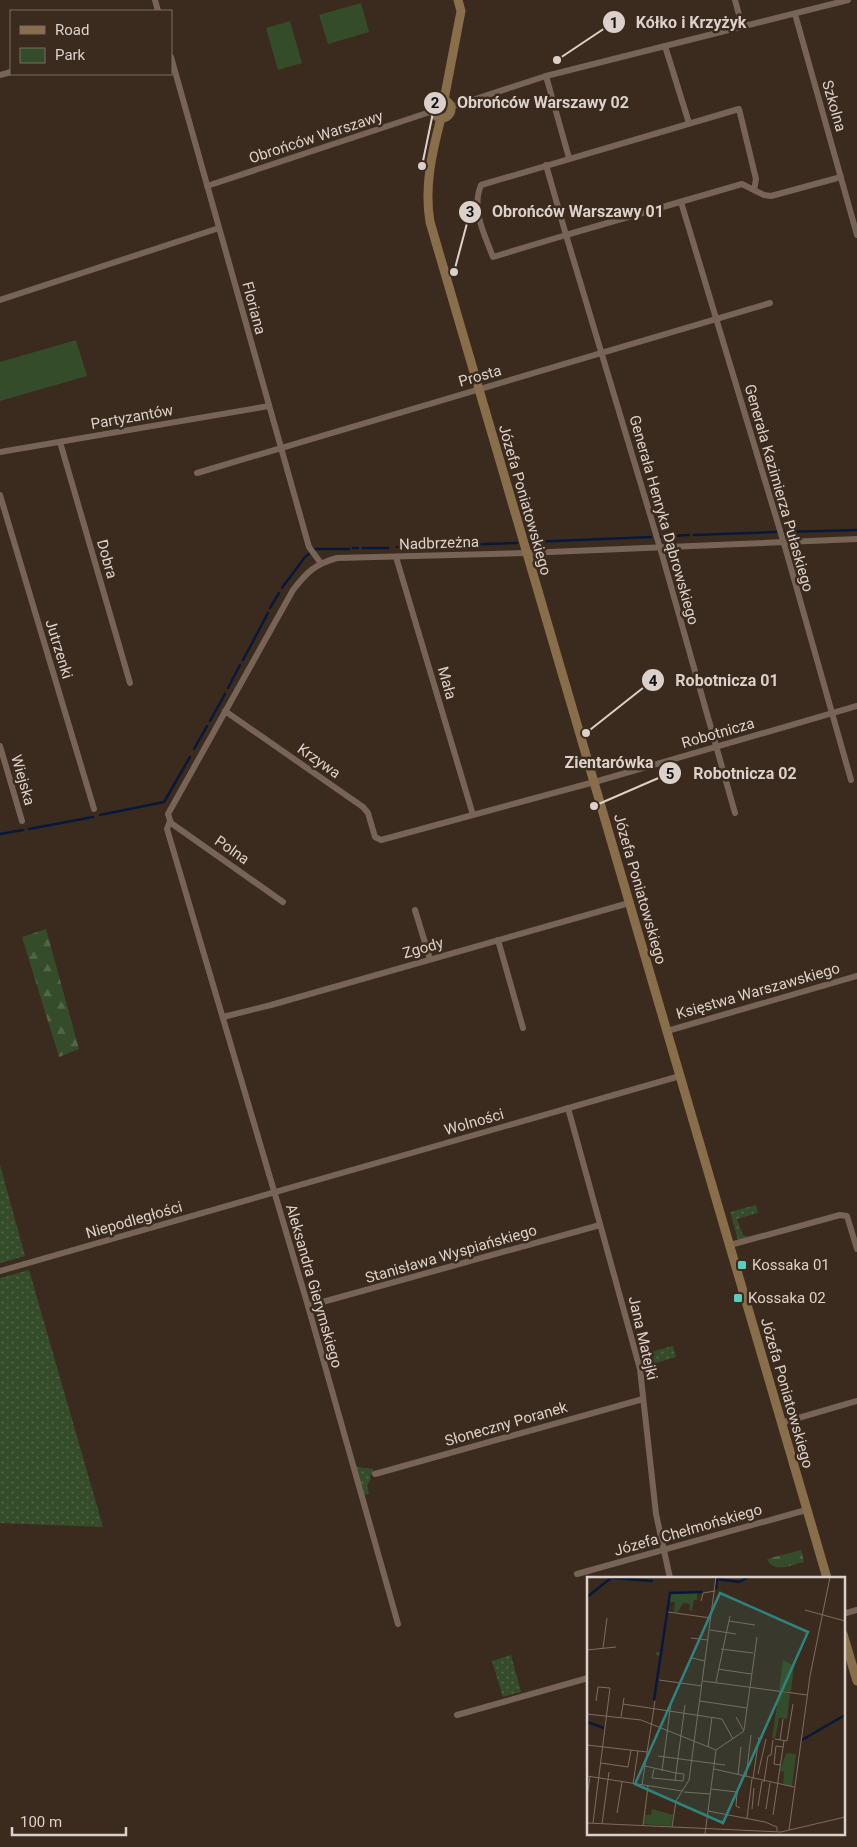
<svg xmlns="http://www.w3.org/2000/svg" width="857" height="1847" viewBox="0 0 857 1847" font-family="Roboto,sans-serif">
  <defs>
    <pattern id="grass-dots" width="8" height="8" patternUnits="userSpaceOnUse" patternTransform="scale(1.25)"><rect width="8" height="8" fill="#354c2a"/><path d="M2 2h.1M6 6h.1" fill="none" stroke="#526548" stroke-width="1.8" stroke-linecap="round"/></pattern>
    <pattern id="forest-firs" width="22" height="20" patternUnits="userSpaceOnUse" patternTransform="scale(1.25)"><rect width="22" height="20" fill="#354c2a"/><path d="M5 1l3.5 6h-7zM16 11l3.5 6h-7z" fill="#526548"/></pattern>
  </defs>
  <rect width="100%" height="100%" fill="#3b2b1f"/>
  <g fill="url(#grass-dots)">
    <polygon points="0,1165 25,1256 0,1263"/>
    <polygon points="756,1205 758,1213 737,1219 743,1235 749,1237 738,1240 730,1212"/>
    <polygon points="29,1270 103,1527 0,1523 0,1278"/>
    <polygon points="673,1346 676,1357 646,1366 643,1354"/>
    <polygon points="356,1467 373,1469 374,1474 370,1475 371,1479 367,1486 369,1494 364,1495"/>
    <polygon points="511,1655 521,1692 503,1697 492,1661"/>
  </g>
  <g fill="url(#forest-firs)">
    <polygon points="46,929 79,1049 59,1057 22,937"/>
    <path d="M801,1550L804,1562C791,1565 774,1574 767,1559Z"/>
  </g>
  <g fill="#354c2a">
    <polygon points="361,3 369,32 328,44 319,15"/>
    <polygon points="290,21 302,63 278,70 266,28"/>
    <polygon points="76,340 87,376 0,401 0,362"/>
  </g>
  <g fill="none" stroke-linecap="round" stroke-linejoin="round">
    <g stroke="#07193b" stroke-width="2.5">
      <polyline points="784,532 857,530"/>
      <polyline points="694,535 776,532"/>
      <polyline points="658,537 689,535"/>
      <polyline points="530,542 651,537"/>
      <polyline points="423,546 517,543"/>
      <polyline points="397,547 414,547"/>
      <polyline points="353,548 358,548"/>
      <polyline points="363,548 388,548"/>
      <polyline points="282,588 305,557 315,549 349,549"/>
      <polyline points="270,608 279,593"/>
      <polyline points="243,660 268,613"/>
      <polyline points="228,688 240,665"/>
      <polyline points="210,721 225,694"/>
      <polyline points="194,749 207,726"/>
      <polyline points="100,815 164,802 190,757"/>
      <polyline points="29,829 93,817"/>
      <polyline points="0,834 23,830"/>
    </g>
    <g stroke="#776457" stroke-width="6">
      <polyline points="155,0 158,11"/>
      <polyline points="735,0 742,26"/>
      <polyline points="795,14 857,235"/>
      <polyline points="665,46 689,123"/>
      <polyline points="171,57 309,547 320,562"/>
      <polyline points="0,75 11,72"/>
      <polyline points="546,76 569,158"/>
      <polyline points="451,107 546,76 848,0"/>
      <polyline points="546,165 566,235 742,184 764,195 771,196 841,177"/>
      <polyline points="207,186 433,111"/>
      <polyline points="681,202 785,547 851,780"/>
      <polyline points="0,300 219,228"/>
      <polyline points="60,442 130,683"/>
      <polyline points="0,452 269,406"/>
      <polyline points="197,473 770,303"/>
      <polyline points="0,495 94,809"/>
      <polyline points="396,557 473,815"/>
      <polyline points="225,711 363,807 368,813 375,837 381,840 598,781 857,706"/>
      <polyline points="0,746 22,821"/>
      <path d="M735,813L661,551L566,235L493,257C484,233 471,210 481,185L739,109L756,179L754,190"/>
      <polyline points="170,821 167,829 308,1306 398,1624"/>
      <path d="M283,902L171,823L168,814L293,590C307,572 315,564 337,558L526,553L857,539"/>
      <polyline points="415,910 430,959"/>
      <polyline points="498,940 523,1028"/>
      <polyline points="223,1017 271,1005 629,903"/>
      <polyline points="667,1031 857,976"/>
      <polyline points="568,1108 640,1369 656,1514 670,1578"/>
      <polyline points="730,1245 840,1215 847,1216 857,1249"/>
      <polyline points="0,1271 680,1076"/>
      <polyline points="308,1306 600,1225"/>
      <polyline points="781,1423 857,1401"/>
      <polyline points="375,1474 643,1399"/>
      <polyline points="577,1574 806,1510"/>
      <polyline points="843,1614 857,1610"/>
      <polyline points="457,1715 588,1678"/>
    </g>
    <g stroke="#886e4a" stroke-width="9">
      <circle cx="442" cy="109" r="9"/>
      <polyline points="444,100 461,11 458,0"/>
      <path d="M441,118C432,152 424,187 430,222L827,1578"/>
      <polyline points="843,1634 857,1681"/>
    </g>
  </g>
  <g fill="#58cec0" stroke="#3b2b1f" stroke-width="2">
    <rect x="737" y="1260" width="10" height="10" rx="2.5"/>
    <rect x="733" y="1293" width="10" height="10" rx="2.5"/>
  </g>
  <g text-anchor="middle" stroke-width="5" stroke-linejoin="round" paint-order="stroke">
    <g font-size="15" fill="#dcd1ca" stroke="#3b2b1f">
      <text transform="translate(834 106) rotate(74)" y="5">Szkolna</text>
      <text transform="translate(316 137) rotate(-18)" y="5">Obrońców Warszawy</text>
      <text transform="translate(254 308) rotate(75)" y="5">Floriana</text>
      <text transform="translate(480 376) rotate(-16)" y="5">Prosta</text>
      <text transform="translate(132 417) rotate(-10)" y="5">Partyzantów</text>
      <text transform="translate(779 488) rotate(74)" y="5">Generała Kazimierza Pułaskiego</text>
      <text transform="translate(525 500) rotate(74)" y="5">Józefa Poniatowskiego</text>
      <text transform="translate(664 520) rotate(74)" y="5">Generała Henryka Dąbrowskiego</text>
      <text transform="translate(439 543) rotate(-2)" y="5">Nadbrzeżna</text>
      <text transform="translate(107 559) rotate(74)" y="5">Dobra</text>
      <text transform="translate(59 649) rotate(73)" y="5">Jutrzenki</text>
      <text transform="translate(447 683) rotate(74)" y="5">Mała</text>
      <text transform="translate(718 733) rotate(-16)" y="5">Robotnicza</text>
      <text transform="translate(319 761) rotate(35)" y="5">Krzywa</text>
      <text transform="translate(23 780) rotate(74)" y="5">Wiejska</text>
      <text transform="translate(232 850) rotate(35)" y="5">Polna</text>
      <text transform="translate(640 889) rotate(74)" y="5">Józefa Poniatowskiego</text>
      <text transform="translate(423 948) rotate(-16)" y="5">Zgody</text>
      <text transform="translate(758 991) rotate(-16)" y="5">Księstwa Warszawskiego</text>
      <text transform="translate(474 1122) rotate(-16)" y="5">Wolności</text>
      <text transform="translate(134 1220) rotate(-16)" y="5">Niepodległości</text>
      <text transform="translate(451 1254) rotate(-16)" y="5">Stanisława Wyspiańskiego</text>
      <text transform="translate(314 1286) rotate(74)" y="5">Aleksandra Gierymskiego</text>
      <text transform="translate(643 1338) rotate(77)" y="5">Jana Matejki</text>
      <text transform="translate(787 1393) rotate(74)" y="5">Józefa Poniatowskiego</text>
      <text transform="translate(506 1424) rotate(-16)" y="5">Słoneczny Poranek</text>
      <text transform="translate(688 1530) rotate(-16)" y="5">Józefa Chełmońskiego</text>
    </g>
    <g font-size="15" fill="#dcd1ca" stroke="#3b2b1f" text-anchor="start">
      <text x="752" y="1270">Kossaka 01</text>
      <text x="748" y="1303">Kossaka 02</text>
    </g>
    <g font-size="16" font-weight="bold" fill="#dcd1ca" stroke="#3b2b1f">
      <text x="609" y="768">Zientarówka</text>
    </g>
  </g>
  <g transform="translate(587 1577)">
    <rect width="258" height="258" fill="#3b2b1f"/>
    <path d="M82,15L110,16V23H107L105,34L102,33L103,27L96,26L91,35H87L88,25H82L67,125L73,79L69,78V75H74ZM196,83L207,89L204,115L192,113ZM192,115L203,117L200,142L192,141L188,162L185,161ZM199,176L209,177L205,209L196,208L197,195L193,194Z" fill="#354c2a"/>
    <path d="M65,232L86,238L84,249L57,247L58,238H64Z" fill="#354c2a"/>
    <path fill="none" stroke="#07193b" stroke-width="2.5" d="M25,1L66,4M129,12L130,2L152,5L162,0M0,20L24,1M67,123L83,16L116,15M0,145L17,151M215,163L258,138"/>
    <path fill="none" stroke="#7b6d63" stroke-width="1" d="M114,24L116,16L128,14M218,33L258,44M81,35L124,41M142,44L168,48M123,53L149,57M104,61L121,63M16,71L20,41M134,72L166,76M0,73L29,70M106,75L105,81L118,84M131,92L164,97M72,103L115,109M116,104L220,118M129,105L143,39M113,124L160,131M36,127L135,142L146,162M0,137L54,143L129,173L157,154L149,140M34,140L37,121M157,153L170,60M188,162L200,164L206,127M193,163L196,142M0,168L60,175M121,170L125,140M71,179L138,188M181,179L184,178L186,163M14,186L41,190L44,173M194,188L187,187L189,169L196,170M58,189L89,196L88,204M67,192L65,201L96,204L97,197L89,196L98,128M127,192L207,210M75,194L84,126M171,197L179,162M151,198L154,170M0,199L95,214M159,200L164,158M166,202L172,160M177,205L181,179M46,207L51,174M55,208L68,124M124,212L150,215L149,229L153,231M97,215L124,217M0,219L3,200M171,229L175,204M165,232L167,211M179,232L183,206M121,234L178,245L190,250V254M30,236L35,205M186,238L197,164M160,241L165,202M0,246L194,255L258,240M6,246L23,111L11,110L9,124M15,247L22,195M56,249L61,209M85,250L89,224L102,203L129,0M202,253L223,99L243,0M118,257L129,173"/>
    <path fill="#2e847c" fill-opacity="0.15" stroke="#2e847c" stroke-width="2.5" d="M133,16L221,55L136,246L48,207Z"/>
    <rect width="258" height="258" fill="none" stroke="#dcd1ca" stroke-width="2.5"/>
  </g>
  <path fill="none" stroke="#dcd1ca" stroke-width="2" d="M557 60L614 22M422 166L435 103M454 272L470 212M586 733L653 680M594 806L670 773"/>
  <g fill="#dcd1ca" stroke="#3b2b1f" stroke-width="2">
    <circle cx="557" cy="60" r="5"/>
    <circle cx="422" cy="166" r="5"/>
    <circle cx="454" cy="272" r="5"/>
    <circle cx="586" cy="733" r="5"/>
    <circle cx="594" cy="806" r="5"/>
    <circle cx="614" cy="22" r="12"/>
    <circle cx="435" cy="103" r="12"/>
    <circle cx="470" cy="212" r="12"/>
    <circle cx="653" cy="680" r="12"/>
    <circle cx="670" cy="773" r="12"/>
  </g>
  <g font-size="15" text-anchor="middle" font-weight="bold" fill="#111">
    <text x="614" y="28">1</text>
    <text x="435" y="108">2</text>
    <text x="470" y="217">3</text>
    <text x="653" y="686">4</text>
    <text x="670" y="779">5</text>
  </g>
  <g font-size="16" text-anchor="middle" font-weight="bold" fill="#dcd1ca" stroke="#3b2b1f" stroke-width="5" stroke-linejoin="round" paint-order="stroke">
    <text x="691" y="28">Kółko i Krzyżyk</text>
    <text x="543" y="108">Obrońców Warszawy 02</text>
    <text x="578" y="217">Obrońców Warszawy 01</text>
    <text x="727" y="686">Robotnicza 01</text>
    <text x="745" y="779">Robotnicza 02</text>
  </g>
  <rect x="10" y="10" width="162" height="65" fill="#3b2b1f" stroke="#7b6d63"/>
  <rect x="20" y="26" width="25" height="8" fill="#886e4a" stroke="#7b6d63"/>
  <text x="55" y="35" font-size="15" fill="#dcd1ca">Road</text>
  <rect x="20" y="48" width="25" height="15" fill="#354c2a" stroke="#7b6d63"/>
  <text x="55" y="60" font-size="15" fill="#dcd1ca">Park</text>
  <path d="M12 1827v8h114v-8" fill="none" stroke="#dcd1ca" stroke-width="2.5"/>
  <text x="20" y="1827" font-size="15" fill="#dcd1ca" stroke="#3b2b1f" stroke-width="4" paint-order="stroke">100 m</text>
</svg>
